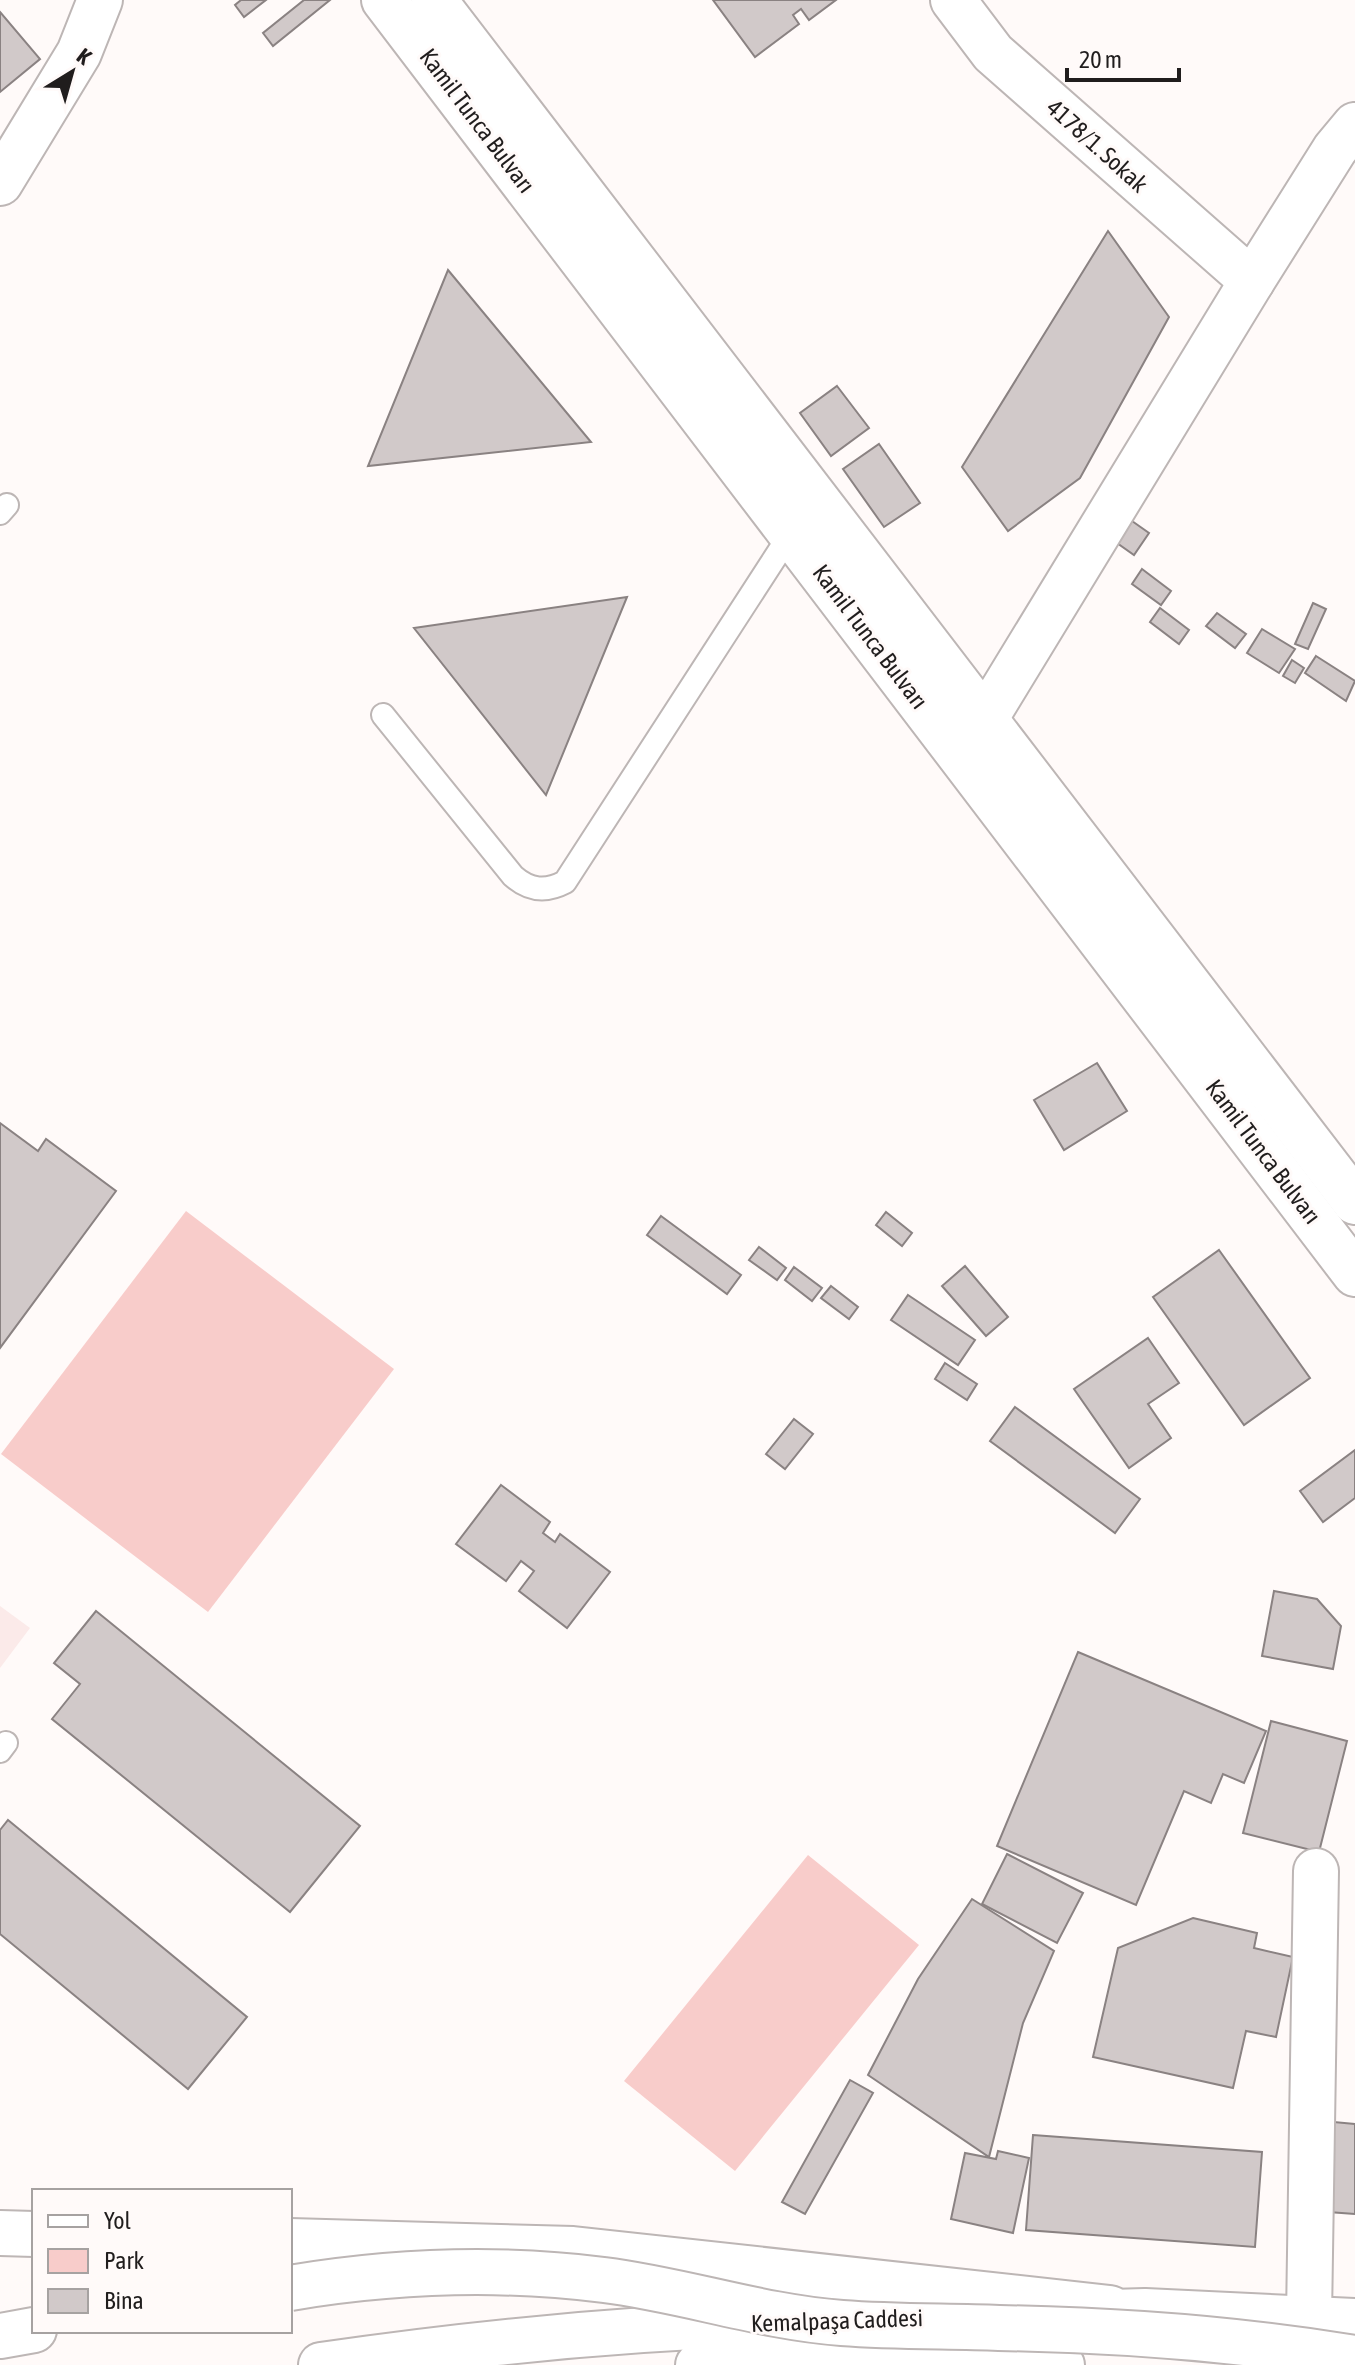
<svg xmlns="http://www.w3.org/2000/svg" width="1355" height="2365" viewBox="0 0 1355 2365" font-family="'Asap Condensed',sans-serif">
  <rect width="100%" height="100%" fill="#fffaf9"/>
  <polygon fill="#fbeae9" points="0,1606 30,1628 0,1668"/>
  <g fill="#f8ccca">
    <polygon points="186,1211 394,1369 208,1612 1,1454"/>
    <polygon points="808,1855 919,1945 735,2171 624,2081"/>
  </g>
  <g fill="#d1c9c9" stroke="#8a8282" stroke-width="2">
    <polygon points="241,0 266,0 244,17 235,5"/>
    <polygon points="304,0 330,0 273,46 263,33"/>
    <polygon points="713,0 836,0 809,20 801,9 793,15 799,24 755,57"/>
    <polygon points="0,12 40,59 0,92"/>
    <polygon points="1108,231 1169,317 1080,478 1008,531 962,467"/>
    <polygon points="448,270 591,442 368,466"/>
    <polygon points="837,386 869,428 831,456 800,413"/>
    <polygon points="879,444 920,503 884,527 843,469"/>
    <polygon points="1132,521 1149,533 1134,555 1117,543"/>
    <polygon points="1142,569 1171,591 1161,605 1132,584"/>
    <polygon points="627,597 546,795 414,628"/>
    <polygon points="1313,603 1326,609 1308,649 1295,644"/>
    <polygon points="1160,608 1189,630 1179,644 1150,622"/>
    <polygon points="1217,613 1246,634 1235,648 1206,626"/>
    <polygon points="1262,629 1295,649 1279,673 1247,653"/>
    <polygon points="1316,656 1355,681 1346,701 1305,673"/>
    <polygon points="1292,660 1304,668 1295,683 1283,676"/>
    <polygon points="1097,1063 1127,1111 1064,1150 1034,1100"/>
    <polygon points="0,1123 38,1151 46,1139 116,1191 0,1348"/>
    <polygon points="886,1212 912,1233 902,1246 876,1225"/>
    <polygon points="661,1216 741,1275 727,1294 647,1235"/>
    <polygon points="759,1247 786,1268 777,1280 749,1260"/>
    <polygon points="1219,1250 1310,1378 1244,1425 1153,1297"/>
    <polygon points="965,1266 1008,1317 986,1336 942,1286"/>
    <polygon points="794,1267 822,1288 812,1301 785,1280"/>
    <polygon points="831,1286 858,1307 849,1319 821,1298"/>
    <polygon points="908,1295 975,1340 958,1365 891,1320"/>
    <polygon points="1148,1338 1179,1383 1148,1404 1171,1438 1129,1468 1074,1389"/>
    <polygon points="945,1363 977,1384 967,1400 935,1379"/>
    <polygon points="1015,1407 1140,1499 1115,1533 990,1441"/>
    <polygon points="794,1419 813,1434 785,1469 766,1454"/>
    <polygon points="1355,1450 1355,1498 1323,1522 1300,1491"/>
    <polygon points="501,1485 550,1522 543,1533 555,1542 560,1534 610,1572 567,1628 519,1591 534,1571 521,1561 506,1581 456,1544"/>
    <polygon points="1274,1591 1317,1599 1341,1626 1333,1669 1262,1656"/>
    <polygon points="96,1611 360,1826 290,1912 52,1719 80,1684 54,1663"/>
    <polygon points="1078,1652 1266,1731 1244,1783 1223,1774 1211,1803 1184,1791 1136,1905 997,1846"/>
    <polygon points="1271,1721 1347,1741 1319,1852 1243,1833"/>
    <polygon points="8,1820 247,2017 188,2089 0,1934 0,1830"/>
    <polygon points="1007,1854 1083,1893 1057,1943 982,1904"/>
    <polygon points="972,1899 1054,1951 1023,2023 989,2157 868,2075 918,1979"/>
    <polygon points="1193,1918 1257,1933 1254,1948 1293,1957 1276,2037 1246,2031 1233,2088 1093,2057 1118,1948"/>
    <polygon points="850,2080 873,2093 805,2214 782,2202"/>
    <polygon points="1323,2121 1355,2124 1355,2214 1315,2211"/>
    <polygon points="1033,2135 1262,2152 1255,2247 1026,2230"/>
    <polygon points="998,2151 1029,2158 1013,2233 951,2219 965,2153 996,2159"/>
  </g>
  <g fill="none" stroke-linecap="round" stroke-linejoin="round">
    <defs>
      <g id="service">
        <polyline points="0,513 7,505"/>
        <path d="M383,715L513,876C530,891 546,892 565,882L791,533"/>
        <polyline points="0,1751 6,1743"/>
      </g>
      <g id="minor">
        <polyline points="953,0 993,53 1252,281"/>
        <polyline points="0,183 79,53 100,0"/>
        <polyline points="985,719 1252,281 1335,149 1355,125"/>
        <polyline points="1309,2317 1316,1871"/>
      </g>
      <g id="primary">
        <polyline points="384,0 1355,1274"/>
        <polyline points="434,0 1355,1202"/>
        <polyline points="0,2233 34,2234"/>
        <polyline points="290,2241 573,2249 1110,2308"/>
        <polyline points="1078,2313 1145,2311 1355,2321"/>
        <polyline points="0,2336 34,2330"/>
        <path d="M321,2365C473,2343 627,2328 781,2323"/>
        <polyline points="698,2365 847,2356 1062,2365"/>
      </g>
    </defs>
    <use href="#service" stroke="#bdb6b5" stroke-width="26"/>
    <use href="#minor" stroke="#bdb6b5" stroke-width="48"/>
    <use href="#primary" stroke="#bdb6b5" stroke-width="48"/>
    <use href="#service" stroke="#fff" stroke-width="22"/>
    <use href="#minor" stroke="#fff" stroke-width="44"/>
    <use href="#primary" stroke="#fff" stroke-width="44"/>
    <defs>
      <path id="primary-bridge" d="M290,2288C392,2271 501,2267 604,2280C684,2290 761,2317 842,2323C894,2327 947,2326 999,2328C1117,2330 1238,2339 1355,2358"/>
    </defs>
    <use href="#primary-bridge" stroke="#bdb6b5" stroke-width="48" stroke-linecap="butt"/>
    <use href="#primary-bridge" stroke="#fff" stroke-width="44"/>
  </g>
  <g text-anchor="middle" stroke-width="6" stroke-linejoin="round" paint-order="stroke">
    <g font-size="24" fill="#201d1d" stroke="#fffaf9">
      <text transform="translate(477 121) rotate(53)" y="8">Kamil Tunca Bulvarı</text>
      <text transform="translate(1097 146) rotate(42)" y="8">4178/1. Sokak</text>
      <text transform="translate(870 637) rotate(53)" y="8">Kamil Tunca Bulvarı</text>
      <text transform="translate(1263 1152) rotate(53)" y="8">Kamil Tunca Bulvarı</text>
      <text transform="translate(837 2321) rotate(-2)" y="8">Kemalpaşa Caddesi</text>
    </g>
  </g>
  <rect x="32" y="2189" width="260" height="144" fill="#fffaf9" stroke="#a6a2a1" stroke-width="2"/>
  <rect x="48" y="2215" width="40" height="12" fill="#ffffff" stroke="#a6a2a1" stroke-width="2"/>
  <text x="104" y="2229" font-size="24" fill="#201d1d">Yol</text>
  <rect x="48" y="2249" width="40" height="24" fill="#f8ccca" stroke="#a6a2a1" stroke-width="2"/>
  <text x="104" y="2269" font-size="24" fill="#201d1d">Park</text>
  <rect x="48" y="2289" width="40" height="24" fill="#d1c9c9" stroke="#a6a2a1" stroke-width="2"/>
  <text x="104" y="2309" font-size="24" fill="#201d1d">Bina</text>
  <g transform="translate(72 72) rotate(37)" stroke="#fffaf9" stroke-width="6" paint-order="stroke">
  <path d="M0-6L14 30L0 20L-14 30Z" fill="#201d1d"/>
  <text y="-12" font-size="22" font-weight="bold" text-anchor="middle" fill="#201d1d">K</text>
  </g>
  <path d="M1067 68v12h112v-12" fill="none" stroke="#201d1d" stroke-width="4"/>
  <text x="1079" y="68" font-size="24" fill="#201d1d" stroke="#fffaf9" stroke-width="6" paint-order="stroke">20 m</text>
</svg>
